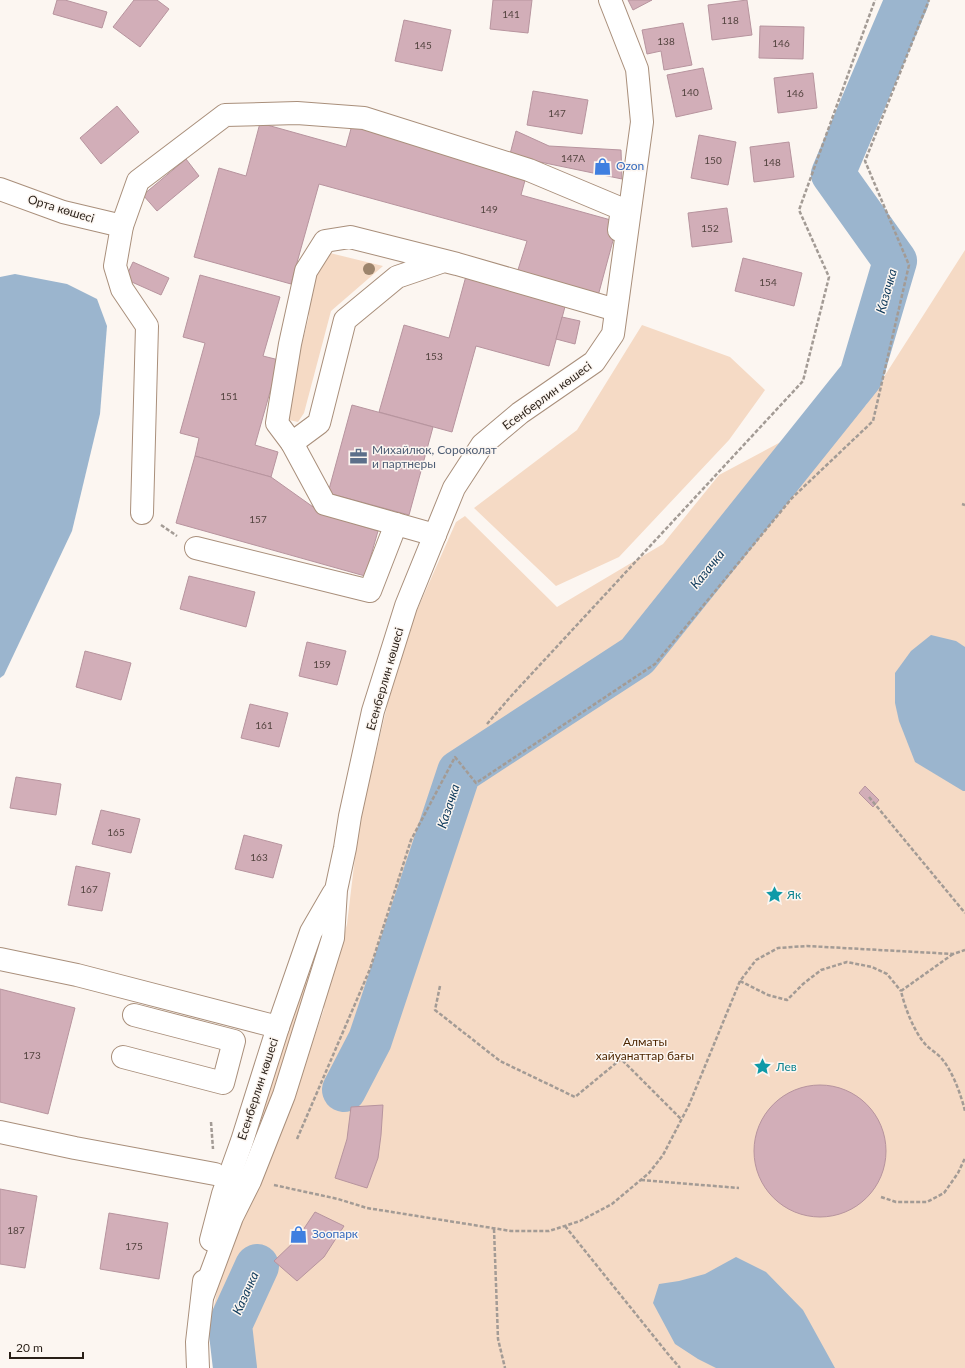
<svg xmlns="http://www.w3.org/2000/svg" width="965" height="1368" viewBox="0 0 965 1368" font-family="Lato,sans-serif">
  <rect width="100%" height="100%" fill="#fcf6f1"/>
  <g fill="#f5dac5">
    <polygon points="965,250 965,1368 214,1368 212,1315 222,1268 280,1136 324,1009 324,988 335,970 347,924 359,824 388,702 414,617 456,522 465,516 557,607 663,544 719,475 820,421 849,422 866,405"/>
    <polygon points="330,253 383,266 331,311 304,413 298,422 289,420 288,397 309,316 305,305 314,272"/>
    <polygon points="642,325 730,357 765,390 729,440 619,557 556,586 474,508 577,430"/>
    <polygon points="329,913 296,1032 243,1179 251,1129"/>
  </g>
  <g fill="#9bb5ce">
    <polygon points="15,274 67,284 97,299 107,326 100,414 72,531 4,675 0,678 0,277"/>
    <polygon points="931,635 956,641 965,647 965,791 963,791 915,762 899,721 895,703 895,673 911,651"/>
    <polygon points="736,1257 766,1272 803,1310 835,1368 716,1368 698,1359 675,1344 653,1303 659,1284 679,1281 705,1274"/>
  </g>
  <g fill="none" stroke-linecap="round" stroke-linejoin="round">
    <g stroke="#9bb5ce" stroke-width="44">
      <polyline points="344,1090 370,1040 459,772 637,656 861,376 895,261 833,174 907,0"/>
      <polyline points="235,1368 230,1325 257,1266"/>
    </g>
  </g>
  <g fill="#d2aeb8" stroke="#b7949e">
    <polygon points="57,0 65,0 107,12 102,28 53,14"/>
    <polygon points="134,0 157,0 169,9 140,47 113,27"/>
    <polygon points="493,0 532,0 528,33 490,29"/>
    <polygon points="628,0 652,0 633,10"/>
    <polygon points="747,0 752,35 712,40 708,5"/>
    <polygon points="404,20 451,30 442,71 395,61"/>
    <polygon points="683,23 692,65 664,70 661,51 647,54 642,30"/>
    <polygon points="760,26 804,27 803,59 759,58"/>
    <polygon points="703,68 712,109 676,117 667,75"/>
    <polygon points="813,73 817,108 778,113 774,78"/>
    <polygon points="533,91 588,100 582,134 527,125"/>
    <polygon points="117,106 139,132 101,164 80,138"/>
    <polygon points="260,123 346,147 352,125 527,173 521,195 618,222 598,296 517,273 527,241 319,184 291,284 194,257 219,168 246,176"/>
    <polygon points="516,131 549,146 621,150 622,179 540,162 510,154"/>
    <polygon points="699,135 736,142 728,185 691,178"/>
    <polygon points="789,142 794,177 754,182 750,147"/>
    <polygon points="186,159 199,176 157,211 143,195"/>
    <polygon points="727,208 732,242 692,247 688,213"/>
    <polygon points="743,258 802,273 794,306 735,291"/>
    <polygon points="133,262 169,278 161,295 125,279"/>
    <polygon points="200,275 280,297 263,356 279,360 255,445 278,452 271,477 195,456 199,438 180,433 205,343 183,337"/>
    <polygon points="466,276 566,303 549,366 476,346 452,432 379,412 404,325 449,338"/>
    <polygon points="562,317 580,321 575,344 556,339"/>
    <polygon points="352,405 433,427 409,515 328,493"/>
    <polygon points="195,456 271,477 323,514 378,531 365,576 176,523"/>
    <polygon points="189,576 255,592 246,627 180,609"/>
    <polygon points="307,642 346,651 337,685 299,676"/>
    <polygon points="85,651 131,663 121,700 76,687"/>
    <polygon points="250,704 288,713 279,747 241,738"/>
    <polygon points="16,777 61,784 56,815 10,808"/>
    <polygon points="865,786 879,800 873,807 859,793"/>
    <polygon points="101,810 140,819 131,853 92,844"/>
    <polygon points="244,835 282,845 273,878 235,869"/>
    <polygon points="76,866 110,873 102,911 68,905"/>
    <polygon points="0,989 75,1008 48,1114 0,1102"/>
    <circle cx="820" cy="1151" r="66"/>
    <polygon points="383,1105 381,1135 378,1158 367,1188 335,1178 347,1139 351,1107"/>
    <polygon points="0,1189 37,1196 25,1268 0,1264"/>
    <polygon points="315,1212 344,1226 324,1257 297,1281 274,1261 297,1239"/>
    <polygon points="109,1213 168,1223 159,1279 100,1269"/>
  </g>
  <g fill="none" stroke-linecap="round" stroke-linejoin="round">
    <defs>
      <g id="minor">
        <polyline points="0,189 63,212 122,226"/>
        <polyline points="444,261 397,277 345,320 319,423 292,443 277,423 290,344 306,271 325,241 350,237 457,264 616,310"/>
        <polyline points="292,443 325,504 435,535"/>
        <polyline points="142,513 147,326 122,289 115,266 122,226 138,181 225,115 297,113 364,118 529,170 622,209 619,230"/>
        <polyline points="196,548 370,591 396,524"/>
        <polyline points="0,959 77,975 278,1027"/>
        <polyline points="123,1057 223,1083 234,1041 134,1015"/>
        <polyline points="0,1132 75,1148 215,1174"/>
        <polyline points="211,1240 223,1194 242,1141 278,1027 311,932 333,894"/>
        <polyline points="203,1295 232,1217 250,1181 284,1095 333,938 336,890 345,848 350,816 373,711 406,606 454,488 482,445 520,413 594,362 613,334 642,122 637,69 610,0"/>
        <polyline points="198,1368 197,1342 204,1281"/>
      </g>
    </defs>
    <use href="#minor" stroke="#a98f7b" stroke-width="24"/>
    <g stroke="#a39b95" stroke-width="2.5" stroke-dasharray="4 2" stroke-linecap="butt">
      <polyline points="962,504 965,505"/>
      <polyline points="161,525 177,536"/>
      <polyline points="487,724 512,695 803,381 829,277 799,210 875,0"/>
      <polyline points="869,797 965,913"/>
      <path d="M953,954L901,991C905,1008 914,1032 926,1045C931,1050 938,1054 942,1059C953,1072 961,1095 965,1111"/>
      <polyline points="740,981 768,995 787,1000 803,984 821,970 847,962 872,967 887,974 901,991"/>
      <polyline points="440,986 435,1010 500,1061 575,1097 621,1059 681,1119"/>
      <polyline points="211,1122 213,1149"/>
      <polyline points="297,1139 370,969 411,840 455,757 476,783 655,664 792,498 873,421 909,265 865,161 929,0"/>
      <polyline points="641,1180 739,1188"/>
      <polyline points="274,1185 338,1199 367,1208 511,1231 549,1231 580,1221 612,1204 649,1173 663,1155 689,1105 740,981 756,960 778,948 807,946 953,954 965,950"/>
      <polyline points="881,1197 896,1202 927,1202 944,1193 958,1173 965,1158"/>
      <polyline points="565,1226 668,1354 680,1368"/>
      <polyline points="494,1229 498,1339 505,1368"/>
    </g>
    <use href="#minor" stroke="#fff" stroke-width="22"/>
  </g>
  <circle fill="#9c846c" cx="369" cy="269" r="6"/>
  <defs>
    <symbol id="shop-bare" viewBox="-9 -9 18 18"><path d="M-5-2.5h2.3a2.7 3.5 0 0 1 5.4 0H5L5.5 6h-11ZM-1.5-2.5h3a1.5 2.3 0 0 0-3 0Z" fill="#3f7fe0" stroke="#fcf6f1" stroke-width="2.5" paint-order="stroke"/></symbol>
    <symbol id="office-bare" viewBox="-9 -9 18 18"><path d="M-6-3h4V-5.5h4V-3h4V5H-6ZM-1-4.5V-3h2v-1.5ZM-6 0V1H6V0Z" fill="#5c6f8a" stroke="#fcf6f1" stroke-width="2.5" paint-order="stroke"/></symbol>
    <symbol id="sight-bare" viewBox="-9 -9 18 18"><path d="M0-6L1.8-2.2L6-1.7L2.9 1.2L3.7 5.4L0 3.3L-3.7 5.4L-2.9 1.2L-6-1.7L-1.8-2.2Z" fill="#0f9aa8" stroke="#fcf6f1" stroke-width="2.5" paint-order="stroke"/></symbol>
  </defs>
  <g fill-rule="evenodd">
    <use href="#shop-bare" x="590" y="154" width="25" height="25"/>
    <use href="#office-bare" x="346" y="444" width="25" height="25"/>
    <use href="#sight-bare" x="762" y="882" width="25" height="25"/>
    <use href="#sight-bare" x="750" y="1054" width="25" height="25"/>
    <use href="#shop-bare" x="286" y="1222" width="25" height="25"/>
  </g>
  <g text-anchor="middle" stroke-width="3" stroke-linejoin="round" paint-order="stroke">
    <g font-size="10" fill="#53433f">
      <text x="511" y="18">141</text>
      <text x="730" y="24">118</text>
      <text x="666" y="45">138</text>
      <text x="781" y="47">146</text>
      <text x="423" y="49">145</text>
      <text x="690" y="96">140</text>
      <text x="795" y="97">146</text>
      <text x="557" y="117">147</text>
      <text x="573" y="162">147А</text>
      <text x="713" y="164">150</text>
      <text x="772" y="166">148</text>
      <text x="489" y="213">149</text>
      <text x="710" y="232">152</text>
      <text x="768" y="286">154</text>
      <text x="434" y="360">153</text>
      <text x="229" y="400">151</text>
      <text x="258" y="523">157</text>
      <text x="322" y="668">159</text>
      <text x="264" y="729">161</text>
      <text x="116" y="836">165</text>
      <text x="259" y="861">163</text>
      <text x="89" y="893">167</text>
      <text x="32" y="1059">173</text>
      <text x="16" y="1234">187</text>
      <text x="134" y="1250">175</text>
    </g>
    <g font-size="12" fill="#366cbe" stroke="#fcf6f1" text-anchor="start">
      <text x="616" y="170">Ozon</text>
      <text x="312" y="1238">Зоопарк</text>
    </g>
    <g font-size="12" fill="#291f17" stroke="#fcf6f1">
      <text transform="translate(61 209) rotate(17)" y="4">Орта көшесі</text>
      <text transform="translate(547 396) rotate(-36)" y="4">Есенберлин көшесі</text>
      <text transform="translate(385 679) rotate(-74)" y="4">Есенберлин көшесі</text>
      <text transform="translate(258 1089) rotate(-72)" y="4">Есенберлин көшесі</text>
    </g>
    <g font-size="12" fill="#4e5e75" stroke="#fcf6f1" text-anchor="start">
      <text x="372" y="454">Михайлюк, Сороколат<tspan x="372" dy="14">и партнеры</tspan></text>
    </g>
    <g font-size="12" fill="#0d838f" stroke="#fcf6f1" text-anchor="start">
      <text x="787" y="899">Як</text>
      <text x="776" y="1071">Лев</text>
    </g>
    <g font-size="12" fill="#4d2600" stroke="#fcf6f1">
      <text x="645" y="1046">Алматы<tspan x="645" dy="14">хайуанаттар бағы</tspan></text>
    </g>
    <g font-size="13" font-style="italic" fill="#0c385a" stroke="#fcf6f1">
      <text transform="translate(886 291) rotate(-74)" y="5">Казачка</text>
      <text transform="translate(707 569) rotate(-51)" y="5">Казачка</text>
      <text transform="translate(448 806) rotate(-72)" y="5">Казачка</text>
      <text transform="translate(245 1293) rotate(-66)" y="5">Казачка</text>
    </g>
  </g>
  <path d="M10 1352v6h73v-6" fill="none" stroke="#291f17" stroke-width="2"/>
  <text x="16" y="1352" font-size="12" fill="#291f17" stroke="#fcf6f1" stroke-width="3" paint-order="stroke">20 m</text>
</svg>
